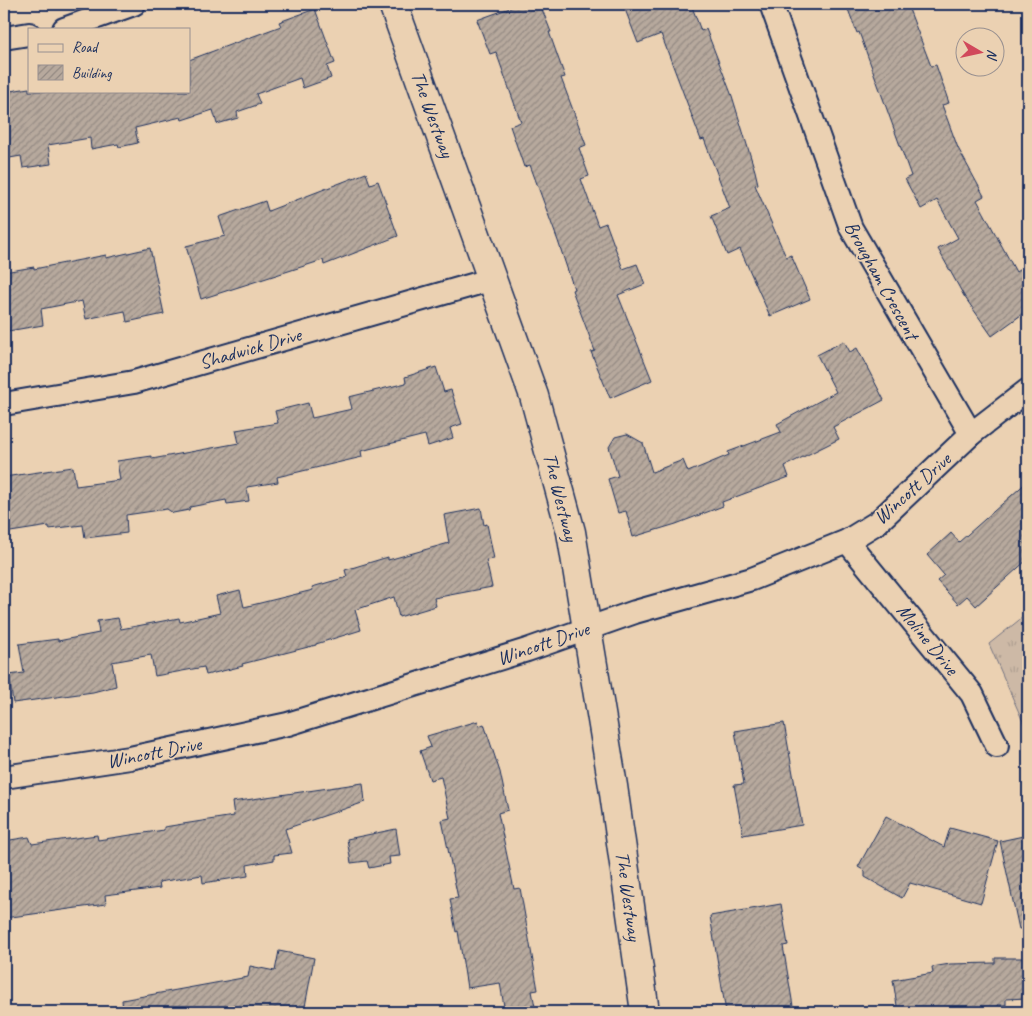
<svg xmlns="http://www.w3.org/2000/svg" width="1032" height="1016" viewBox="0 0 1032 1016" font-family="Caveat,sans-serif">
  <defs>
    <pattern id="grass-tufts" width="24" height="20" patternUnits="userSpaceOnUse" patternTransform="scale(1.25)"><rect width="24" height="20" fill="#cdb9a6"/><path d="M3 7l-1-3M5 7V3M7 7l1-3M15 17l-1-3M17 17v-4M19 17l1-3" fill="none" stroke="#af9f91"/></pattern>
    <pattern id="building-hatch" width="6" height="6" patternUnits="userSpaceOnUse" patternTransform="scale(1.25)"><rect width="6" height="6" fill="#b7a99d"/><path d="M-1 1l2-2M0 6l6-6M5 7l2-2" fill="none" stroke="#948a83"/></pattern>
  </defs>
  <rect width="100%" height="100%" fill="#ebd1b2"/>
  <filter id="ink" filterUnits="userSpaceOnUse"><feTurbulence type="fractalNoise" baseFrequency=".02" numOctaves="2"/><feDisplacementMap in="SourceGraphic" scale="10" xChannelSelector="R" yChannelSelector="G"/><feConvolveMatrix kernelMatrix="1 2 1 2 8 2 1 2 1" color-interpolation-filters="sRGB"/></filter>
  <g filter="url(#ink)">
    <polygon fill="url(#grass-tufts)" stroke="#747482" points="1028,613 1028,733 989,644"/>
    <g fill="url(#building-hatch)" stroke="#1b2f5e">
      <polygon points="521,4 540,4 551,32 549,32 565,77 561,78 586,145 579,148 589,176 581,179 598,226 606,223 623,269 637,264 645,284 618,295 652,380 610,398 591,352 595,351 572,290 574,289 558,241 530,165 524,167 510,126 521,122 496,52 490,54 477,20"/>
      <polygon points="623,4 691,4 701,31 706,29 732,96 755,171 758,184 755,185 786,257 791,255 810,299 770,316 740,249 727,255 711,216 730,208 704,139 701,140 661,34 638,43"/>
      <polygon points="846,4 907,4 931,66 936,65 949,103 942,105 958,148 984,196 977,200 1016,272 1028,263 1028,310 992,336 964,296 938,249 958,238 937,200 921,209 905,179 911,176 859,32 857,33"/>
      <polygon points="315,9 335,63 327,66 331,78 303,88 300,78 256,94 260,104 237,112 238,118 217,124 213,110 182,120 181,117 135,128 138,143 119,147 118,144 91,149 90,138 48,145 51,164 23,168 21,156 4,159 4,92 29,88 29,91 189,91 189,60 281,26 279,22"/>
      <polygon points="366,173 370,184 378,181 398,236 324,265 323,260 201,299 186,246 225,236 219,217 265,201 268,211"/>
      <polygon points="150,248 164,314 127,322 125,311 86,319 82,301 41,309 43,325 8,331 4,304 4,272 34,267 34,269 106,255 106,258"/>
      <polygon points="844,341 850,352 857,348 884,400 833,427 839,439 785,466 789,477 722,502 723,506 676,524 633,537 626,511 618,513 608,479 618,476 609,447 615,437 627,434 643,443 652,472 683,460 688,472 729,455 728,452 781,432 777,424 836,392 817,355"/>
      <polygon points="436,367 444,392 451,390 462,424 450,428 453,438 428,446 425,435 361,451 362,457 277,477 278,482 247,487 249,501 227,504 226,500 190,507 189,510 173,513 167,509 126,515 127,533 85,538 83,525 49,529 49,526 4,533 4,477 73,467 76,486 120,480 117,461 152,456 152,459 239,443 236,430 278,423 275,411 308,403 312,418 352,409 349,397 406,383 405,377"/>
      <polygon points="1028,481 1028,559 976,606 967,596 958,604 937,581 944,575 927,555 951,533 959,542"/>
      <polygon points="481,508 484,525 487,524 494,559 486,560 492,587 434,598 436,606 399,617 394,597 355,610 361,630 316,644 316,645 242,664 243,666 206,675 204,667 155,676 151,655 112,662 116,686 93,692 13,703 9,675 24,673 19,644 58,639 58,641 99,633 97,621 118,618 121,629 179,618 180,622 220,613 216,596 240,590 244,607 313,590 312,587 347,577 345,570 388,557 388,560 449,543 444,515"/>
      <polygon points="478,721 479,726 484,724 500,772 508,810 498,813 514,889 520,888 538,990 532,991 536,1012 505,1012 500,983 467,988 458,931 456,932 450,899 458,898 442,820 450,818 441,777 430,780 420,751 431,747 427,736"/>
      <polygon points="784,723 802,825 743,835 734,785 744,784 735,731"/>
      <polygon points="363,783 365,802 285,829 292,853 274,855 274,860 247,865 248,876 203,883 202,875 159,882 160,888 105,895 106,904 4,918 4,841 29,837 32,844 97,835 98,840 164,830 164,827 234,816 232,802"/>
      <polygon points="886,816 944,847 950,828 998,841 981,903 910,883 902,898 865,877 865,871 858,867"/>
      <polygon points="396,829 400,856 389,857 390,864 369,868 367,861 351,863 347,839"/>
      <polygon points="1028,835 1028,928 1019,929 1000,841"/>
      <polygon points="781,904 788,945 783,946 794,1012 726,1012 710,916"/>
      <polygon points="279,951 314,958 304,1012 123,1012 122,1000 248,977 250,966 275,971"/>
      <polygon points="995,958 1028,958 1028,998 1006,999 1006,1005 998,1005 999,1012 898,1012 893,980 933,973 932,967 950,964 995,963"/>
    </g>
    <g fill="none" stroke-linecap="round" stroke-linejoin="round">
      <defs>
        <g id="minor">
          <polyline points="771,4 851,228 971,434"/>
          <polyline points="64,29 134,4"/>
          <polyline points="4,38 29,34"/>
          <polyline points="4,404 134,382 493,279"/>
          <polyline points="847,541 972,694 997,746"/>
          <polyline points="4,777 130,758 288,724 527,650 635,612 752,579 847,541 878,522 971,434 1028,390"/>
        </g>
        <polyline id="secondary" points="393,4 534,396 571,532 613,786 645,1012"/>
      </defs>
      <use href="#minor" stroke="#1b2f5e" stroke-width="26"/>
      <use href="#secondary" stroke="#1b2f5e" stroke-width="31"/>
      <use href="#minor" stroke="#ebd1b2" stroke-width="22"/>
      <use href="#secondary" stroke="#ebd1b2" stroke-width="28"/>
    </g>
  </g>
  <g text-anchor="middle" stroke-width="4" stroke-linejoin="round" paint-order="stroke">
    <g font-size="20" fill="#1b2f5e" stroke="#ebd1b2">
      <text transform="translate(433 114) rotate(70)" y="7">The Westway</text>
      <text transform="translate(882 280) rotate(61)" y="7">Brougham Crescent</text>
      <text transform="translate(250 348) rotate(-16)" y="7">Shadwick Drive</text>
      <text transform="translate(912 488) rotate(-42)" y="7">Wincott Drive</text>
      <text transform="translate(561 497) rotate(76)" y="7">The Westway</text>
      <text transform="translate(928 639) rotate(51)" y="7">Moline Drive</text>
      <text transform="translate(543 643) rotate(-19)" y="7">Wincott Drive</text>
      <text transform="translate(154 752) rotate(-11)" y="7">Wincott Drive</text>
      <text transform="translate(629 896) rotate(82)" y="7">The Westway</text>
    </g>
  </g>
  <rect width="1032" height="1016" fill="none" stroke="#ebd1b2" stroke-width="20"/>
  <rect x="10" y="10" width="1012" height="996" fill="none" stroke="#1b2f5e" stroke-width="2" filter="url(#ink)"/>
  <rect x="28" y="28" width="162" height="65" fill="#ebd1b2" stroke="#989090"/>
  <rect x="38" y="44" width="25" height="8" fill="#ebd1b2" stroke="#989090"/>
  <text x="72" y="52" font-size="15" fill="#1b2f5e">Road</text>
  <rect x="38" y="65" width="25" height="15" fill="url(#building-hatch)" stroke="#989090"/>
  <text x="72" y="78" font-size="15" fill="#1b2f5e">Building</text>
  <g transform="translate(980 52) rotate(99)"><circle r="24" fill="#ebd1b2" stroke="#989090"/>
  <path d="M0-4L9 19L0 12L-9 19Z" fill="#d1495b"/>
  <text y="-8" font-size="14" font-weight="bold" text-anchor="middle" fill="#1b2f5e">N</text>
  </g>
</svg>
